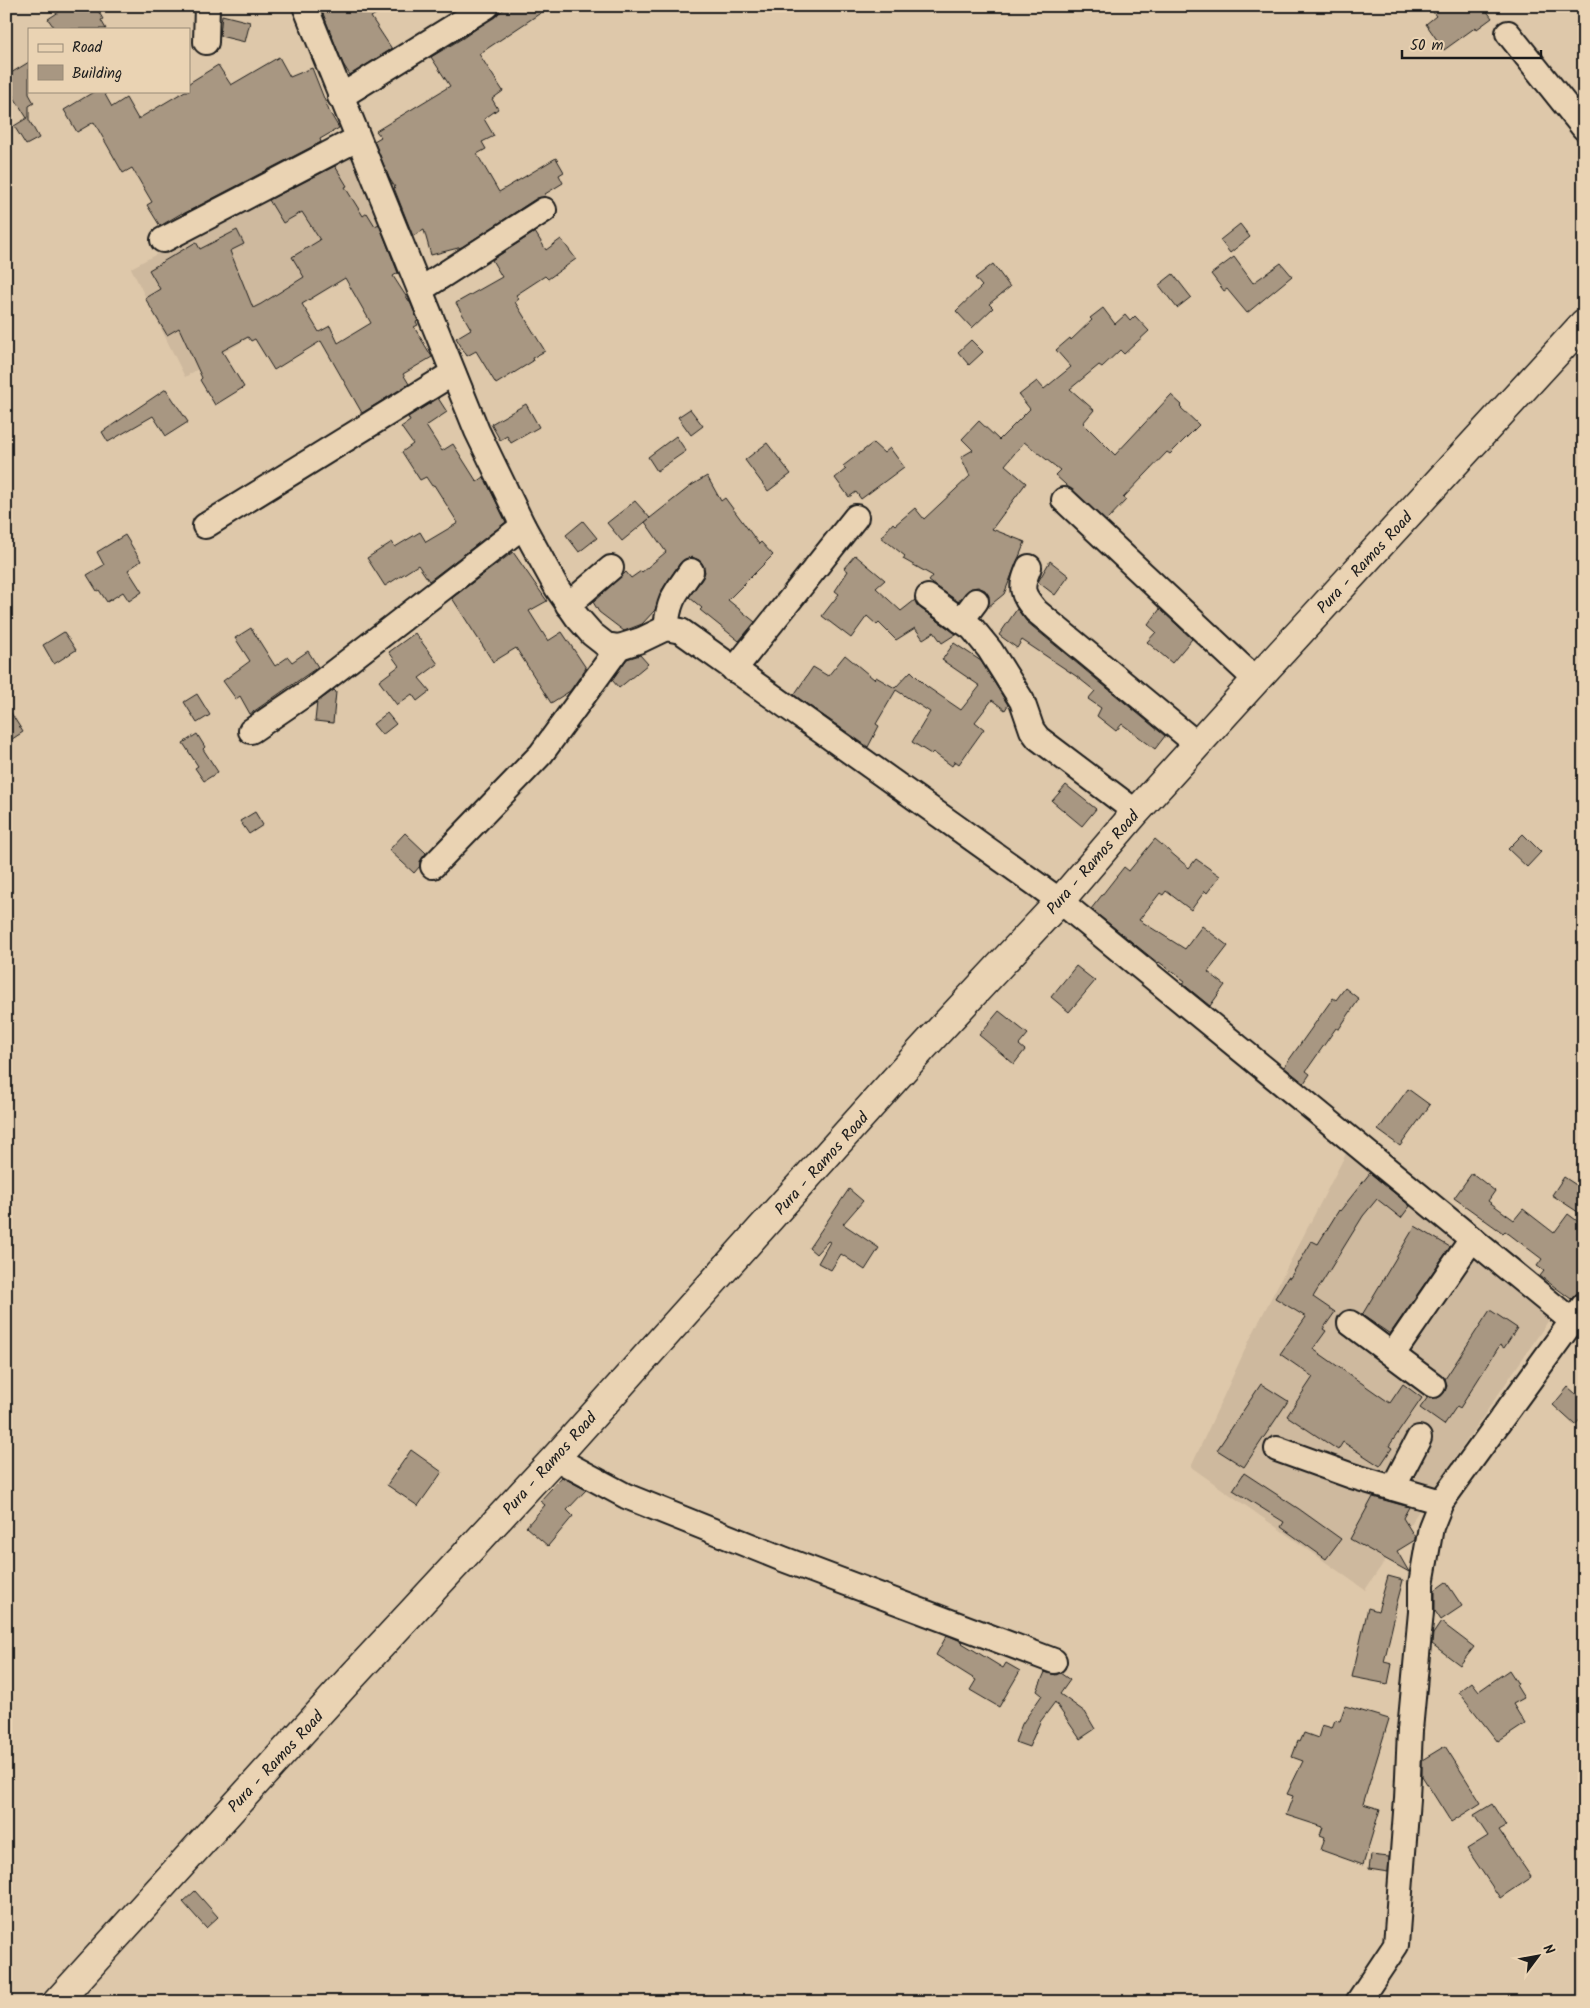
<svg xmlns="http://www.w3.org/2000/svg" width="1590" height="2008" viewBox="0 0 1590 2008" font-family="Kalam,sans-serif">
  <rect width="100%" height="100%" fill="#dec8aa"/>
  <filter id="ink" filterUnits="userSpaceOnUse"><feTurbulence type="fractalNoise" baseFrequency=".02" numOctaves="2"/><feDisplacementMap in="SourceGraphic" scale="10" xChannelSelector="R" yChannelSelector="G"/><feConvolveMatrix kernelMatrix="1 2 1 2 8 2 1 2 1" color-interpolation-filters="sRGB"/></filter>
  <g filter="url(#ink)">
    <g fill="#ceb99e">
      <polygon points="348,150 394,249 185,377 131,268"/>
      <polygon points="1350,1146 1553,1314 1365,1590 1191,1467 1249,1341"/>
    </g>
    <g fill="#a89782" stroke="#1c1c1c" fill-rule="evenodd">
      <polygon points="68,6 95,6 103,19 101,20 106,29 55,29 48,19"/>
      <polygon points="320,6 389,6 371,17 392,49 350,75 343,64"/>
      <polygon points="509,6 551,6 479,54 503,91 492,99 498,109 484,119 494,136 482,142 486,149 477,154 499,192 556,158 564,172 559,175 563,183 545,194 546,197 537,198 462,247 431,255 424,230 413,236 394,188 395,187 389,178 374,141 381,137 376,131 450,86 431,57 463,38"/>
      <polygon points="1428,6 1483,6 1492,18 1477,29 1476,27 1444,50 1426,24 1436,16"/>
      <polygon points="222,15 250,22 245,42 220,36"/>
      <polygon points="279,57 290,77 312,68 329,111 339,128 320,139 321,142 183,214 182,213 160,226 147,205 152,202 132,168 123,173 94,122 77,132 64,110 95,91 103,91 112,107 126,98 138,119 185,91 189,91 189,83 218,65 231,85"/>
      <polygon points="29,62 29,94 34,103 29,106 29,120 39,138 26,145 14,126 27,118 12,94 6,98 6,76"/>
      <path d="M335,166L347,186L345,187L363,216L367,213L375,226L379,224L398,273L393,276L411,304L418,321L416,322L418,325L414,327L432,357L403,374L409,384L362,413L321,341L274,370L255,339L251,341L248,337L222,351L244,387L215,405L200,380L202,378L179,328L167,335L145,298L160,289L149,270L196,242L200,249L237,230L244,244L230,251L253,308L261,304L304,277L292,257L320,240L302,212L283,223L269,200ZM345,278L371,323L338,343L330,326L319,332L302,304Z"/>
      <polygon points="1240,224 1250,237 1230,253 1220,240"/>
      <polygon points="535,232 546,250 561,239 576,259 548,279 545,276 516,295 519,299 515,302 545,351 532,358 533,361 496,384 476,351 467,356 456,338 471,329 456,303 502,277 492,260"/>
      <polygon points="1234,257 1253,283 1281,263 1292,276 1247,313 1227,289 1224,291 1211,274"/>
      <polygon points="993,264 1010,287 989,304 993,308 972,328 956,311 982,286 975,278"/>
      <polygon points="1173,274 1191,297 1177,308 1159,285"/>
      <polygon points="1103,308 1115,324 1125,315 1130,321 1135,316 1149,331 1124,354 1120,350 1102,367 1099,365 1070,389 1094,410 1083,423 1115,455 1171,395 1182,405 1180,407 1199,425 1170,454 1167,452 1123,498 1126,500 1106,521 1055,475 1060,470 1024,442 1005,465 1026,483 992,529 1025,542 1004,594 988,607 989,596 985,590 978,587 971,588 958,602 929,581 933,576 903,559 905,556 881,537 893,523 895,525 915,508 924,519 970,476 961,457 973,450 962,439 979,421 999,440 1030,409 1019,395 1037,381 1044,389 1071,367 1056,350 1070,338 1071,340 1092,320 1090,318"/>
      <polygon points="971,340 983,352 969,365 958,352"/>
      <polygon points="166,389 188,422 166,436 153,416 108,442 102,432"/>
      <polygon points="438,398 447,412 426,426 442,451 453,444 477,482 484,477 506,522 429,581 418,565 385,586 367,558 392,542 395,547 420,532 426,542 458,523 434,485 432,486 426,477 420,480 402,452 413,444 401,427 410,421 408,417"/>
      <polygon points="526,404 539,427 511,443 507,436 500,440 491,424"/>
      <polygon points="690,409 703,426 691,435 678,417"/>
      <polygon points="676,436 686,451 657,471 648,457"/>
      <polygon points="767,443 791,474 768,491 745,460"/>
      <polygon points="873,443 884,453 890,448 904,467 861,499 856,492 849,497 835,478 846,469 843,466"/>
      <polygon points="707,476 721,501 725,498 759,544 761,542 773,555 728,600 755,622 739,641 700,610 702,608 689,597 702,579 705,572 703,565 699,560 692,557 685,559 680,563 662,590 655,610 642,624 624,631 599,612 593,602 626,572 631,578 641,571 642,572 666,552 645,522 692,485"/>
      <polygon points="635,501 650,518 622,541 607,523"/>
      <polygon points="583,521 597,538 579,552 566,535"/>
      <polygon points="125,535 141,561 128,570 142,592 129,601 123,592 107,602 99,590 97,591 87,575 104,565 97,552"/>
      <polygon points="513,552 547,601 529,611 548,641 562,632 586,668 570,691 551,703 516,648 493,662 452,598"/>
      <polygon points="855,555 885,580 876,588 901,611 915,600 920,608 956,634 942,643 934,632 923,639 915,628 896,640 879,623 877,625 867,616 851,638 822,616 839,594 835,591 848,571 844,568"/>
      <polygon points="1050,561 1069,576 1055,595 1038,582"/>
      <polygon points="1017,609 1027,622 1165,736 1155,749 1122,724 1116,731 1097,716 1101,708 1088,699 1095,691 1076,676 1022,640 1017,648 999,635"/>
      <polygon points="1160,609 1192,639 1172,663 1147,642 1156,632 1148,625"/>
      <polygon points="251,628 275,666 288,657 292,662 308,651 318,667 250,714 240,696 236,699 223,681 250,661 235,638"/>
      <polygon points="64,632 76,650 54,664 43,645"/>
      <polygon points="415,633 438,664 419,678 430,691 417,701 412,694 397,705 379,681 399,666 389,652"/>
      <polygon points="954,643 981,661 1008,705 1005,710 992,700 975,722 984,729 959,764 955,761 952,766 933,752 931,754 912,742 930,712 896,690 876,724 879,726 868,747 794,695 813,667 828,676 845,655 874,679 876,677 895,688 911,671 926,686 961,710 980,686 942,660"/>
      <polygon points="640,655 648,664 619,688 612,680 627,659"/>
      <polygon points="334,690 336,692 333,723 315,721 317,702"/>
      <polygon points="197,694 210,715 197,723 184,702"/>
      <polygon points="6,705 23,732 6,743"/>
      <polygon points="387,713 396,724 382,735 373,724"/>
      <polygon points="197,734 205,747 203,749 218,772 204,781 195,768 198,766 183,743"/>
      <polygon points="1066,785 1096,809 1082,826 1052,801"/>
      <polygon points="255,812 263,825 249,834 240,821"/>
      <polygon points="405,833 426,853 420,862 420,866 414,873 389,850"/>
      <polygon points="1523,834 1541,852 1527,867 1508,849"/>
      <polygon points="1155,839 1189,868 1196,859 1220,876 1207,893 1205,891 1191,910 1166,891 1163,895 1160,893 1139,920 1185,949 1202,926 1228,946 1208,972 1225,985 1210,1006 1183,984 1185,981 1159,962 1158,963 1091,909 1124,867 1129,871"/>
      <polygon points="1076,966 1095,981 1069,1012 1051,997"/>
      <polygon points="1345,988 1359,999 1339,1029 1336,1028 1306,1071 1310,1074 1304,1083 1284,1067 1333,998 1336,1000"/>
      <polygon points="999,1011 1028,1034 1019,1045 1025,1050 1014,1064 979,1035"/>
      <polygon points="1408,1089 1430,1105 1400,1146 1378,1130"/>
      <polygon points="1370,1173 1410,1206 1401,1218 1377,1199 1363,1216 1313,1297 1335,1312 1323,1329 1326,1331 1313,1349 1390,1403 1403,1384 1422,1398 1389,1446 1392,1448 1380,1466 1343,1442 1338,1450 1287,1416 1313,1377 1280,1354 1306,1317 1275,1298 1288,1277 1290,1278 1312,1241 1318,1244 1339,1210 1340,1211"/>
      <polygon points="1472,1173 1495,1191 1488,1201 1514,1220 1523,1209 1554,1233 1568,1214 1584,1226 1584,1286 1571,1299 1540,1276 1544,1271 1537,1266 1542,1259 1505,1231 1503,1233 1454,1198"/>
      <polygon points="1564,1177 1584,1190 1584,1216 1552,1195"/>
      <polygon points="849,1189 863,1201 843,1224 879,1248 865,1270 841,1254 831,1270 818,1263 830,1242 828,1241 816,1254 809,1248"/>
      <polygon points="1415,1226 1450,1247 1390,1334 1362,1315"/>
      <polygon points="1490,1310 1517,1328 1504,1348 1500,1345 1460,1408 1457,1406 1444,1425 1420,1408 1428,1397 1438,1398 1444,1393 1447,1386 1445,1379"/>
      <polygon points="1261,1384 1288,1401 1244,1467 1217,1450"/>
      <polygon points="1568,1387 1584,1401 1584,1415 1575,1425 1553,1405"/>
      <polygon points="411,1450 442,1472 418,1506 387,1485"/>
      <polygon points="1244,1473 1299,1509 1341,1539 1326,1559 1281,1527 1284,1522 1233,1490"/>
      <polygon points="562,1477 586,1490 567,1510 573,1516 548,1546 526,1527 545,1505 540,1501"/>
      <polygon points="1373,1497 1409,1507 1403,1518 1415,1537 1415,1540 1397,1551 1409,1572 1350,1539"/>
      <polygon points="1388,1576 1403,1580 1394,1614 1395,1615 1384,1662 1392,1664 1388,1684 1352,1677 1368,1608 1378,1611"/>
      <polygon points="1446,1582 1462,1606 1441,1620 1435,1611 1435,1590"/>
      <polygon points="1441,1622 1474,1647 1460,1665 1432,1644 1433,1634"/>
      <polygon points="947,1635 963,1642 962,1643 1003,1668 1006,1663 1020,1671 999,1707 970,1690 976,1680 936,1655"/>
      <polygon points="1509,1670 1518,1684 1516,1685 1524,1698 1513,1704 1525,1724 1498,1742 1459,1692 1472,1682 1479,1691"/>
      <polygon points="1045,1672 1056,1675 1060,1673 1070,1680 1060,1694 1085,1712 1095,1729 1080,1739 1055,1702 1040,1722 1029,1747 1015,1742 1022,1724 1042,1695 1037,1691"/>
      <polygon points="1345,1706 1389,1719 1363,1804 1380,1809 1363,1865 1321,1850 1325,1837 1320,1835 1323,1827 1286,1815 1293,1796 1287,1794 1303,1761 1292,1757 1298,1741 1300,1742 1304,1733 1318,1738 1322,1725 1332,1728 1335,1720 1340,1721"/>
      <polygon points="1445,1746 1481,1803 1451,1822 1422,1776 1422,1760"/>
      <polygon points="1492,1804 1506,1826 1499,1830 1531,1877 1500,1898 1467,1849 1488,1836 1474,1815"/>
      <polygon points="1371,1855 1389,1857 1388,1872 1369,1869"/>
      <polygon points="195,1891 218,1917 206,1928 183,1902"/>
    </g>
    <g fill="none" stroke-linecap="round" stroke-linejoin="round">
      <defs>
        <g id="minor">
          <polyline points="305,6 477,431 523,526 557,588 577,617 592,634 606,645 619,647 641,640 666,628 681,631 1060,901 1572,1321"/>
          <polyline points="1508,33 1584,128"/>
          <polyline points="206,42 207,6"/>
          <polyline points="340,97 487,6"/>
          <polyline points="163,240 357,139"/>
          <polyline points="420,290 544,210"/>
          <polyline points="1064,500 1256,680"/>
          <polyline points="205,526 453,373"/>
          <path d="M1029,567C1020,589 1021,593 1036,611L1198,745"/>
          <polyline points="928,597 972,628 990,650 1022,701 1032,730 1038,738 1136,812"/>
          <polyline points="568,605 611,568"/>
          <polyline points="961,621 976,601"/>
          <path d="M666,628C669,598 675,594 691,571"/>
          <polyline points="734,670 856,517"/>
          <polyline points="251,731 311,690 523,526"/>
          <polyline points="433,866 541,754 619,647"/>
          <polyline points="1350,1323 1433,1385"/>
          <polyline points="1393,1354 1472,1239"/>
          <polyline points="1277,1449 1352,1476 1441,1502"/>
          <polyline points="555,1458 626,1496 783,1559 1054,1661"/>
          <polyline points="1393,1488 1419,1438"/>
          <polyline points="1358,2002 1396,1945 1407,1799 1410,1730 1421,1612 1421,1584 1431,1527 1441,1502 1584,1305"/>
        </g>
        <polyline id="major" points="57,2002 349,1680 555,1458 923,1048 1060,901 1136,812 1256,680 1584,323"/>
      </defs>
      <use href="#minor" stroke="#1c1c1c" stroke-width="28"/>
      <use href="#major" stroke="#1c1c1c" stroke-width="31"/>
      <use href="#minor" stroke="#ead3b3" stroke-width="24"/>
      <use href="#major" stroke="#ead3b3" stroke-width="28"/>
    </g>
  </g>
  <g text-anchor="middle" stroke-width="4.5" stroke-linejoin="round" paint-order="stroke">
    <g font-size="16" fill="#1c1c1c" stroke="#ead3b3">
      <text transform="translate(1364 562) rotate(-47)" y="6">Pura - Ramos Road</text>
      <text transform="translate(1092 862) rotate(-49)" y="6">Pura - Ramos Road</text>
      <text transform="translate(821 1163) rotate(-48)" y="6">Pura - Ramos Road</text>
      <text transform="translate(549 1463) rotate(-48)" y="6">Pura - Ramos Road</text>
      <text transform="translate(275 1761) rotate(-47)" y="6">Pura - Ramos Road</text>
    </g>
  </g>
  <rect width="1590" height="2008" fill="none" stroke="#ead3b3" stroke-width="25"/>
  <rect x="12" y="12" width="1565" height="1983" fill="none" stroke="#1c1c1c" stroke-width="2" filter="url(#ink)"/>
  <rect x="28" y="28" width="162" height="65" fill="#ead3b3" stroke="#988a77"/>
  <rect x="38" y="44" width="25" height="8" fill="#ead3b3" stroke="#988a77"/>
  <text x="72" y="52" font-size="15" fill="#1c1c1c">Road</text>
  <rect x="38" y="65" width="25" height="15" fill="#a89782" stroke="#988a77"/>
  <text x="72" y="78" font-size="15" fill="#1c1c1c">Building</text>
  <g transform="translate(1538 1956) rotate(58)" stroke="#ead3b3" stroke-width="4" paint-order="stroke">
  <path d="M0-4L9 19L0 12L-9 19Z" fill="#1c1c1c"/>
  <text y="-8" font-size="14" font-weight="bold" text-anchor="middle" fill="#1c1c1c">N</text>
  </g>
  <path d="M1402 50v8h139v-8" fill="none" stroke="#1c1c1c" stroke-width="2.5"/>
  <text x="1410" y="50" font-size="15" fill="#1c1c1c" stroke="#ead3b3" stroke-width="4" paint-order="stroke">50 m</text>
</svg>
